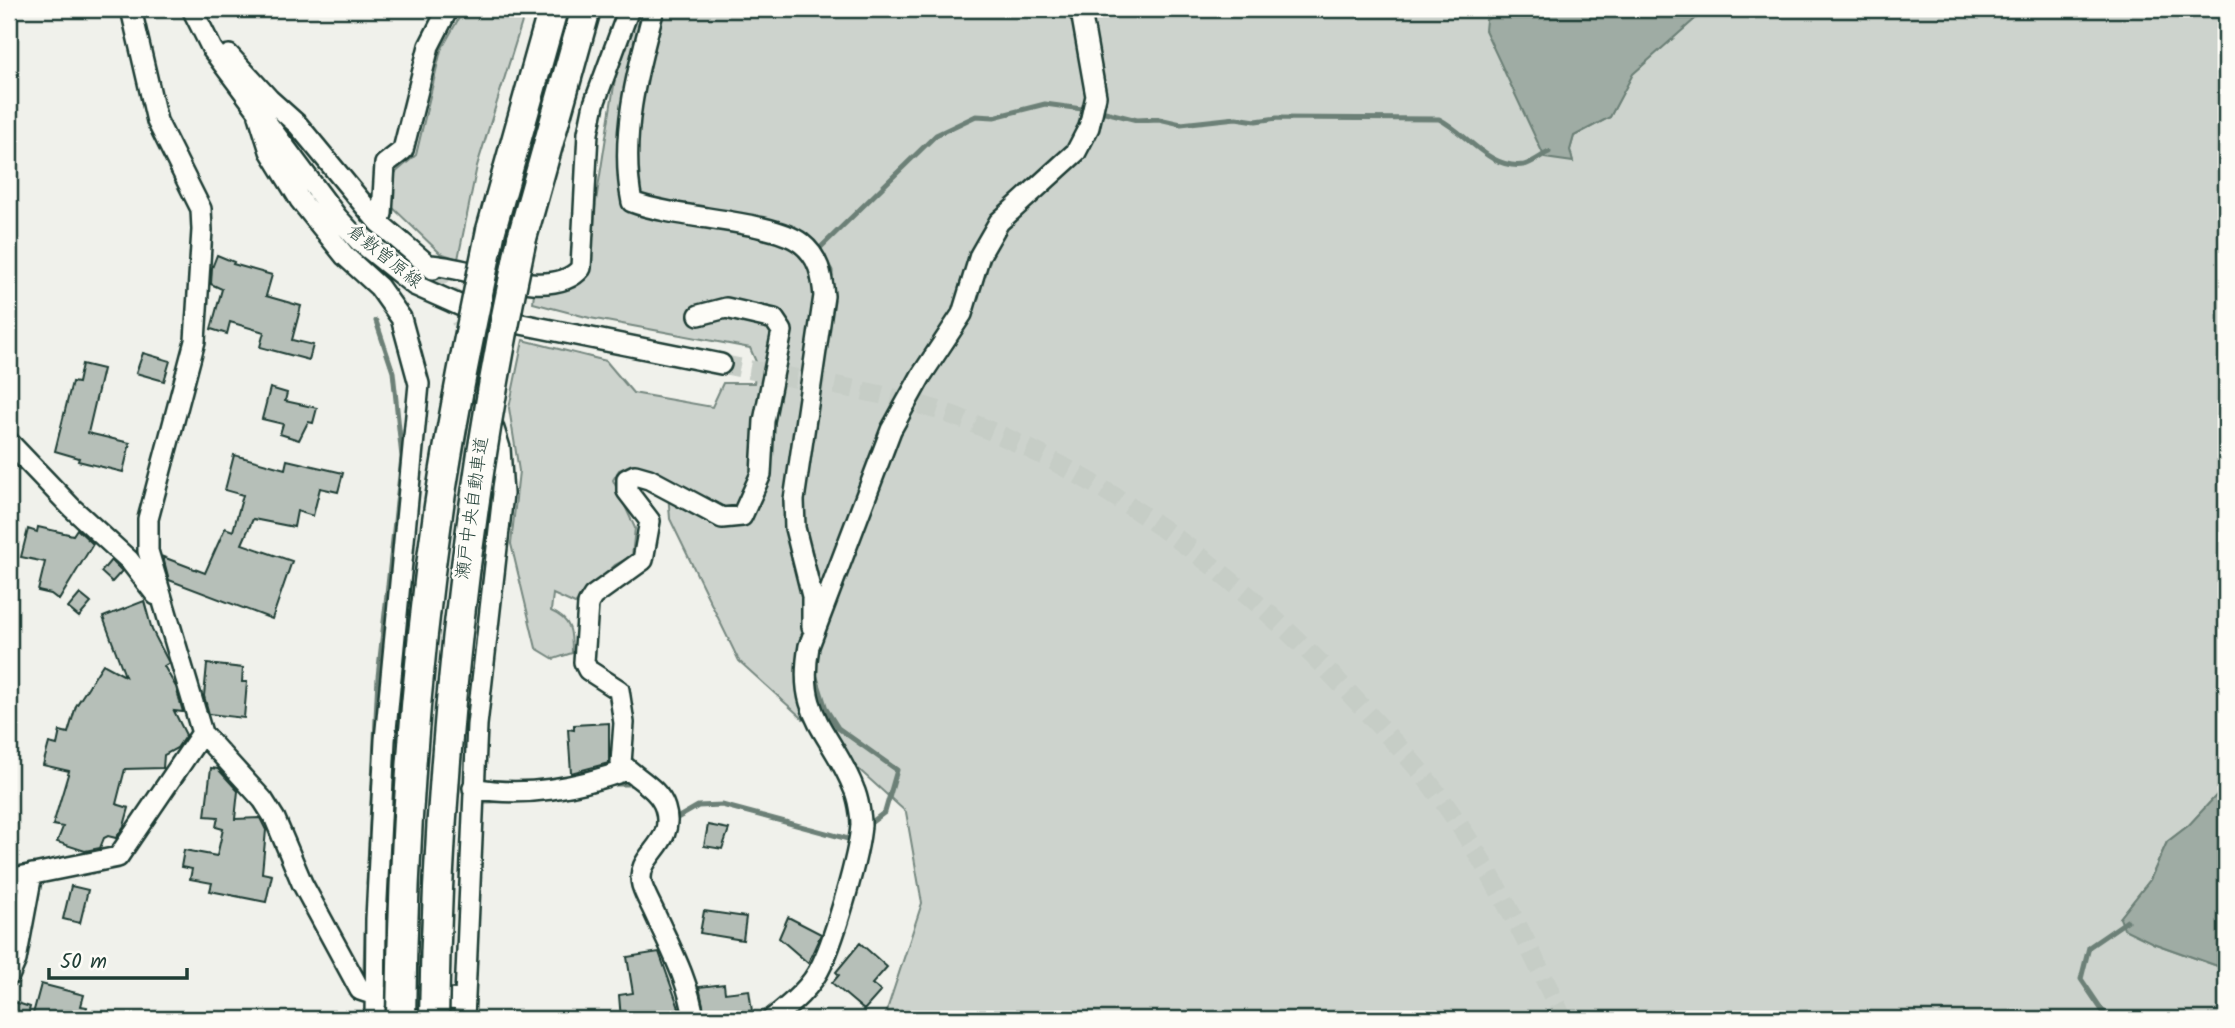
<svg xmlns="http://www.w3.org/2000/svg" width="2235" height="1028" font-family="Kalam,'Klee One',sans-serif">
<rect width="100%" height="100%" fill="#f0f1eb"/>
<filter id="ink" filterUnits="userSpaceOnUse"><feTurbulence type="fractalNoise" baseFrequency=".0143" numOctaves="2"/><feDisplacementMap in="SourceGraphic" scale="14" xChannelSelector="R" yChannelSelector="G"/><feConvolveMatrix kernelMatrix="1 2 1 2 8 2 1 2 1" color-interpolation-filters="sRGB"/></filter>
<g filter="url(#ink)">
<path fill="#cdd3cd" stroke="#768880" stroke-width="2" d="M464 9H526L477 166 458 259 440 253 390 205 395 173 416 155 441 50Z
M640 9H1505L1486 20 1573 161 1570 150 1574 136 1610 117 1632 74 1696 18 1712 9H2226V785L2189 825 2167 842 2150 880 2120 918 2153 943 2226 969V1019H884L922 903 906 812 739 661 670 519 667 478 632 464 619 470 613 480 635 528 632 556 615 565 575 604 553 594 551 611C572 620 572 632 572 653L554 659 536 648 511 544 519 471 509 408 523 340 606 361 633 393 712 407 723 383H754L757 364 750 348 590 318 533 303 534 291 543 292 590 274 596 201 617 66Z"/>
<path fill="#9faca4" stroke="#6c8077" stroke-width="2" d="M1505 9H1712L1696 18 1633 74 1610 117 1574 136 1570 150 1573 162 1545 158 1485 30 1486 20Z
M2226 785V969L2153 943 2124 929 2120 918 2150 880 2167 842 2189 825Z"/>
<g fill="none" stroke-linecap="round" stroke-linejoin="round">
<path stroke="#6c8077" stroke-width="5" d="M1101 111 1137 120 1159 119 1181 124 1236 118 1256 121 1277 118 1439 119C1467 133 1489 170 1524 165 1532 163 1542 155 1549 152
M819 249 936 135 976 116 994 117 1045 104 1082 109
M825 260 831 271V284
M810 549 817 577
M814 671 826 709 838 728 897 770 885 812 868 825
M613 784H634
M486 801 517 800
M672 821 698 806 722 805 852 840
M368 884 378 677 402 457 393 372 376 321
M365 971 366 932
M2108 1019 2081 979 2089 947 2127 921"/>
</g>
<path fill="#b6bfb8" stroke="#1f3d34" stroke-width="2" d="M217 255 234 262 233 264 272 275 266 296 301 306 292 340 313 345 309 360 260 347 264 332 230 322 227 334 211 329 222 289 211 284 212 268Z
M143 353 170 361 164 381 136 373Z
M82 364 103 369 88 433 130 443 123 472 78 461 79 458 55 451 72 382 78 383Z
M270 388 287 393 285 401 317 408 313 423 308 422 299 440 280 434 283 424 262 419Z
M234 455 285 469 287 460 343 473 338 492 320 488 313 516 297 511 294 527 253 519 242 544 292 561 272 619 169 580 163 557 205 573 225 528 233 531 243 495 225 490Z
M38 527 73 535 77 529 93 544 59 600 51 594 38 591 45 562 21 557 28 529 37 532Z
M111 560 122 571 112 582 101 572Z
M80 594 91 603 79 617 68 608Z
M144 601 152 630 167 659 169 663 164 666 176 687 183 712 174 711 186 735 177 748 164 755 163 768 125 769 116 804 129 808 124 826 116 838 108 836 104 838 100 848 85 851 57 842 63 827 53 825 69 771 43 765 49 743 57 745 60 731 68 733 76 706 103 664 125 676 103 617Z
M207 664 243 668 242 682H247L244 718 209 714 204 696Z
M609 723V763L571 773 568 729 574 730V725Z
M211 768 218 769 238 791 235 819 260 818 266 830 262 873 272 875 266 902 210 891 212 883 190 879 192 869 181 867 184 850 217 856 223 829 216 827 218 817 205 816Z
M708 825 729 829 722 849 704 846Z
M71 886 88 890 80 923 63 919Z
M704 911 746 917 743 940 700 933Z
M788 917 821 934 808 963 779 938Z
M860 943 887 967 872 984 881 991 864 1010 832 983 839 975 836 972Z
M659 952 680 1011 621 1019 619 995 633 993 627 957Z
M41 984 84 995 81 1006 87 1007 84 1019H55L33 1014Z
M724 984 725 993 749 990 752 1011 741 1013 742 1019H706L699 987Z
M11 1001 30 1007 27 1019H9Z"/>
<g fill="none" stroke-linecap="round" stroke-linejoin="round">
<path stroke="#c6cdc6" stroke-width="19" stroke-dasharray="19 10" stroke-linecap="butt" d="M433 269 450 294 461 322
M721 364C796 380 886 390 957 417 1119 480 1256 588 1371 717 1390 738 1410 758 1427 780 1481 849 1527 940 1563 1019"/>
<defs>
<path id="minor" d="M131 9 157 121 201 209 202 230 195 341 148 519V551L202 733 263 800 275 819 302 883 360 990 375 995 464 1000
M192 9 212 49 337 217 359 241 414 285 486 317 721 364
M654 9C637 71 619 138 632 202 676 219 771 220 801 243 819 257 822 275 824 296L794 500 795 528 812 596V627
M229 55 269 99 298 125 378 222 433 269
M259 116 270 151 300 200 345 256 379 287 401 318 419 384 385 740 376 919 375 1019
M376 219 382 214 385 164 403 150 429 46 448 9
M430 265C470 267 553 303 581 268L588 133 594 104 629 9
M9 442 72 508 129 560 156 595
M473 788C526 798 578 787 627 770
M9 879 118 857 202 733
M9 976 16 960 32 874
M464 1019 477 725 503 494 500 448 469 350
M694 1019C689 982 671 949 655 914 651 905 645 895 642 885 634 854 677 846 665 808 659 788 635 778 621 763L624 723 619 690 588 670 584 662 588 604 593 596 643 560 650 521 627 491V479L635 475 649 479 722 518 742 516 761 474 764 421 782 331 774 319 726 308 699 315
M772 1019C791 1004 812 987 822 964 835 937 859 855 861 825 861 815 858 798 854 789 831 730 796 718 809 646L891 430 921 376 962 314 980 255 999 222 1076 152 1089 127 1096 96 1082 17 1077 9"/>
<path id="highway" d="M491 230 553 9
M522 238 586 9"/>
</defs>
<use href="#minor" stroke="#1f3d34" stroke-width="24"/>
<use href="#highway" stroke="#1f3d34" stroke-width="33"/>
<use href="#minor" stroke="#fdfcf7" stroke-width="19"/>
<use href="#highway" stroke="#fdfcf7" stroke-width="28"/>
<defs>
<path id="highway-bridge" d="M401 1019C403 852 415 672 439 506 453 413 472 322 491 230
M434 1019C438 753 466 498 522 238"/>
</defs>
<use href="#highway-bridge" stroke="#1f3d34" stroke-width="33" stroke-linecap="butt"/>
<use href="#highway-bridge" stroke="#fdfcf7" stroke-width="28"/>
</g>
</g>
<g text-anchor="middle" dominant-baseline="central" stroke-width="6" stroke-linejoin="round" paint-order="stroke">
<g font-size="18" fill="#1f3d34" stroke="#fdfcf7">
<text transform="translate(384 257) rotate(39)">倉敷曽原線</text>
<text transform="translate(473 508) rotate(-82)">瀬戸中央自動車道</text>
</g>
</g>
<rect width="2235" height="1028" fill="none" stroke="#fdfcf7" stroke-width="35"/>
<rect x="18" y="18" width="2200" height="993" fill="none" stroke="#1f3d34" stroke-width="2.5" filter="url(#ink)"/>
<path d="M49 968v10h138v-10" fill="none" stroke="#1f3d34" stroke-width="3.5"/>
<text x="60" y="968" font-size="21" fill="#1f3d34" stroke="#fdfcf7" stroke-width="5" paint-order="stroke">50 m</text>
</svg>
